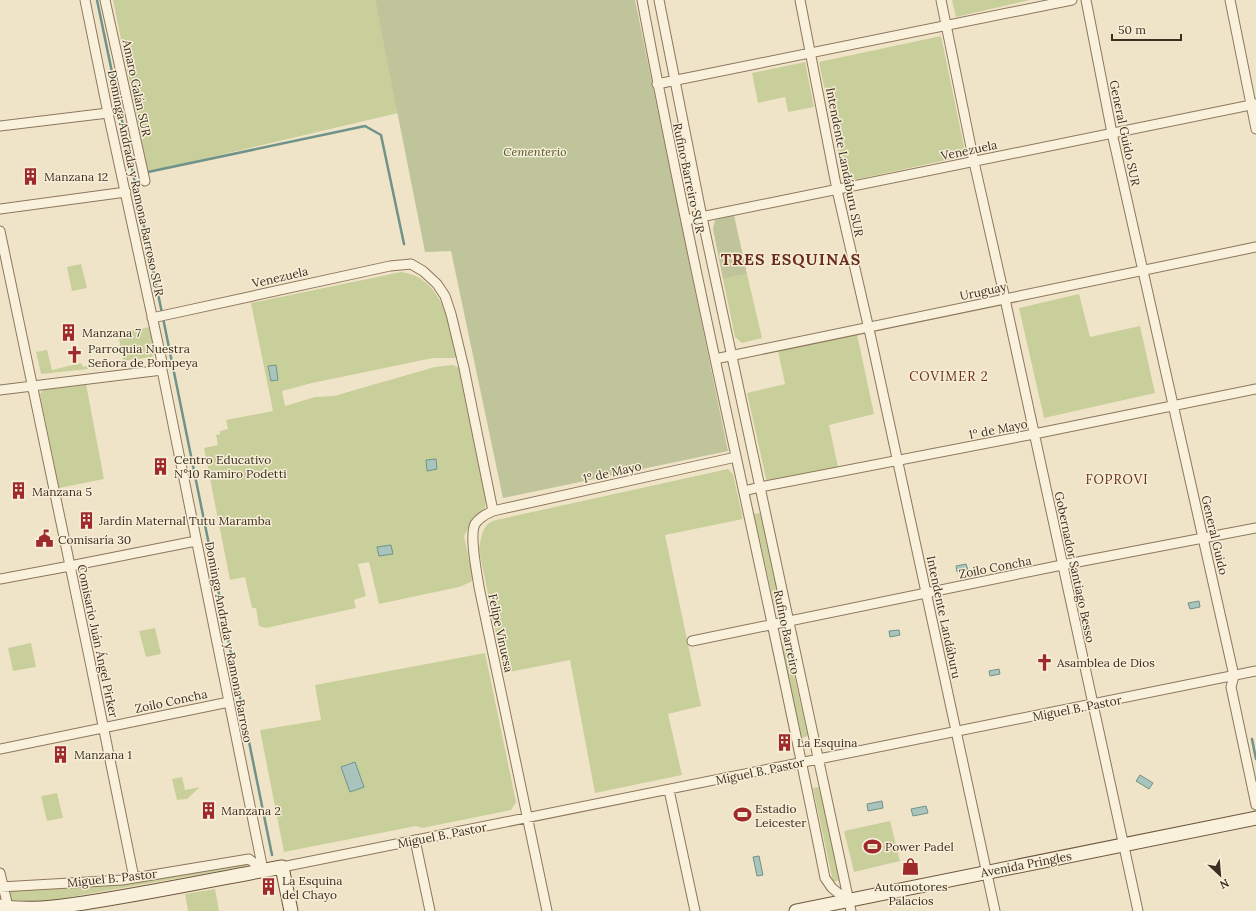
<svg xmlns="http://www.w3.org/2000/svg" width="1256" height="911" font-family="Lora,serif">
<rect width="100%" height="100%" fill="#f0e4c8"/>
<path fill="#c9cf9b" d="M113 0H375L398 113 148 172Z
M952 0H1030L956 17Z
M941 36 966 156 844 182 819 62Z
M805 62 814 107 788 112 785 97 758 103 752 73Z
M81 264 87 288 72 291 67 267Z
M401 272C406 273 412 274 416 276 446 292 450 329 458 358H433L312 383 282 391 285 406 315 397 334 396 435 367 453 365 459 368 487 492 485 508 475 516 464 536 473 579 471 582 459 587 379 604 369 562 358 564 366 596 354 600 356 608 266 628 259 626 256 608H252L245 577 230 580 204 448 218 445 216 435 220 434V431L228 429 226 420 273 411 251 303Z
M747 274 762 338 742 343 735 337 723 279Z
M1079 294 1090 337 1140 326 1155 393 1044 418 1019 308Z
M150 327 155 353 152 357 123 361 118 333Z
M857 334 874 414 829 425 838 467 767 483 747 393 785 384 778 351Z
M47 350 52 370 81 363 83 367 87 366 88 369 41 374 36 352Z
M86 384 104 479 59 488 40 394 43 390Z
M728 469 733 474 743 519 665 535 701 706 668 714 682 775 595 793 570 660 504 673 479 550C481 538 482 523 496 520Z
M760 513 781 607 775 608 754 514Z
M155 628 161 654 146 657 139 631Z
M31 643 36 667 13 671 8 648Z
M787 643 808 736 802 738 781 645Z
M485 653 516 802 511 810 422 828 416 826 284 852 260 730 321 720 315 685Z
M182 777 185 790 200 787 187 799 177 800 172 779Z
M819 787 840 880 833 882 813 788Z
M57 793 63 818 47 821 41 796Z
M890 821 900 861 854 872 844 831Z
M242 863 248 866 25 905 12 902 9 894 10 891 107 886Z
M215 889 219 911H188L185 894Z"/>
<path fill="#bfc49a" d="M375 0H635L728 451 503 498 451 251 425 252Z
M734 215 747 274 723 279 713 229 715 220Z"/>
<path fill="#a9c4bc" stroke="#6f938a" d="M276 365 278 380 271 381 268 366Z
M436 459 437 469 427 471 426 460Z
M391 545 393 554 379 556 377 547Z
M966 564 968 570 957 572 956 566Z
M1199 601 1200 607 1190 609 1188 603Z
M899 630 900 635 890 637 889 631Z
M999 669 1000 674 990 676 989 671Z
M355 762 364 787 350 792 341 767Z
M1140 775 1153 783 1149 789 1136 781Z
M882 801 883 808 868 811 867 804Z
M926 806 928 813 913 816 911 809Z
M759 856 763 875 757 876 753 857Z"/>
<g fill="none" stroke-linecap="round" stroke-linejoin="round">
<path stroke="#6f938a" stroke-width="2.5" d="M97 0 162 313
M148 172 365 126 381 135 404 244
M163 318 272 855
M1252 739 1256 759"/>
<defs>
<path id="street" d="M85 0 108 113 162 362V370L263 870
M105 0 145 181
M642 0C697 294 767 585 825 878L832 888 848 901
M659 0 702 217 851 911
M800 0 837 190 871 338 995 911
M941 0 974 162 1005 299 1138 911
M1086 0 1112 133 1234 676 1231 687 1256 805
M1230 0 1256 129
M657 84 1072 0
M0 126 108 113
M0 209 126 192
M686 220 1256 104
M0 231C45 446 91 662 134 878
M152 318 390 266 411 264 423 271 437 284 445 296 451 314 464 368 493 511
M715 359 1256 247
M0 390 162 370
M744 491 760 487 1034 434 1256 389
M0 579 70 566 196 541
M692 641 1062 565 1256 528
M0 749 229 702
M669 790 695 911
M415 840 430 911
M282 867 1256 671
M0 873 9 911
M0 887 122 880 249 859 263 870
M547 911 479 587C477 573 469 536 475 524 479 518 486 514 493 511L736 457"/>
<path id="secondary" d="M0 906C27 911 57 907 84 903 150 893 216 879 282 867L291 911
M796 911 1256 818"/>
</defs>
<use href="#street" stroke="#8d765c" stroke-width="11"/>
<use href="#secondary" stroke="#6f573f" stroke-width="15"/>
<use href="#street" stroke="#faf1dc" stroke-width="9"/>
<use href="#secondary" stroke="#faf1dc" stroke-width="13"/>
</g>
<defs>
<symbol id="building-bare" viewBox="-9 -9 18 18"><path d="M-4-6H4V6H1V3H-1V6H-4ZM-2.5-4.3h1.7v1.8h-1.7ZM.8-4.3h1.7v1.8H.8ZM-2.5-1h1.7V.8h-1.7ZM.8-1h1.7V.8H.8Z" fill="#9e2a2b" stroke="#f7eed8" stroke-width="2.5" paint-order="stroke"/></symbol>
<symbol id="church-bare" viewBox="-9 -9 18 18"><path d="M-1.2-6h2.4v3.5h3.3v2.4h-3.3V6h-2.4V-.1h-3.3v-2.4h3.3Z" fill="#9e2a2b" stroke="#f7eed8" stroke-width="2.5" paint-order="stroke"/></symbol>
<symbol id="civic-bare" viewBox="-9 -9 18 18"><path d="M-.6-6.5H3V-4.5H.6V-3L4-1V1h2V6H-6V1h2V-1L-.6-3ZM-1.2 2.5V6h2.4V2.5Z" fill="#9e2a2b" stroke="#f7eed8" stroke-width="2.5" paint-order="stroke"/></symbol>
<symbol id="stadium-bare" viewBox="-9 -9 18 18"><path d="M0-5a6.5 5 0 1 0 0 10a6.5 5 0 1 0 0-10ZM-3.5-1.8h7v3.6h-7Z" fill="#9e2a2b" stroke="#f7eed8" stroke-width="2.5" paint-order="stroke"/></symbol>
<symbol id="shop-bare" viewBox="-9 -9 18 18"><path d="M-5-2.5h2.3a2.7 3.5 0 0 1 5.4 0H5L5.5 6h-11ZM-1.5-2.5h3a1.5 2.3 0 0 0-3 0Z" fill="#9e2a2b" stroke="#f7eed8" stroke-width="2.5" paint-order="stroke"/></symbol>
</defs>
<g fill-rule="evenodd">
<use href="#building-bare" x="18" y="164" width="25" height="25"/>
<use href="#building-bare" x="56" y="320" width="25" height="25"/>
<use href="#church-bare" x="62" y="342" width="25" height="25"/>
<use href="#building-bare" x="148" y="454" width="25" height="25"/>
<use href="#building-bare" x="6" y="478" width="25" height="25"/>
<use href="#building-bare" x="74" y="508" width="25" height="25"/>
<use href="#civic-bare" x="32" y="526" width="25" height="25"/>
<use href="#church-bare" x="1032" y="650" width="25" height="25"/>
<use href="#building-bare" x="772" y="730" width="25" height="25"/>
<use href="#building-bare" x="48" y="742" width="25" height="25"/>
<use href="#building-bare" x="196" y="798" width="25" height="25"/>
<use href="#stadium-bare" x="730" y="802" width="25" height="25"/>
<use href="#stadium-bare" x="860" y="834" width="25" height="25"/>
<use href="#shop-bare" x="898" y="854" width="25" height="25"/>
<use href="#building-bare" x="256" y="874" width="25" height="25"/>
</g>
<g text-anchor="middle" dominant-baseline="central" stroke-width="3" stroke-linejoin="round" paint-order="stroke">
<g font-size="12" fill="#3d2e20" stroke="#f7eed8">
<text transform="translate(137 88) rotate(78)">Amaro Galán SUR</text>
<text transform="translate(1125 133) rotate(78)">General Guido SUR</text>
<text transform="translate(969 150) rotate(-12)">Venezuela</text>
<text transform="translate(845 162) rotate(79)">Intendente Landáburu SUR</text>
<text transform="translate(689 178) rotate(78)">Rufino Barreiro SUR</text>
<text transform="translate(136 183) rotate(78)">Dominga Andrada y Ramona Barroso SUR</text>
<text transform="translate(280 277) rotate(-13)">Venezuela</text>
<text transform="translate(983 291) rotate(-12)">Uruguay</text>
<text transform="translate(998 429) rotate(-11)">1º de Mayo</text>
<text transform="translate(612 472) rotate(-13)">1º de Mayo</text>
<text transform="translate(1215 535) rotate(77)">General Guido</text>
<text transform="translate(995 567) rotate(-11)">Zoilo Concha</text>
<text transform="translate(1075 567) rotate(78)">Gobernador Santiago Besso</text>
<text transform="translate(944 617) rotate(78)">Intendente Landáburu</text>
<text transform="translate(787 632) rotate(78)">Rufino Barreiro</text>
<text transform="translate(501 633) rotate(78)">Felipe Vinuesa</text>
<text transform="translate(98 641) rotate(78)">Comisario Juán Ángel Pirker</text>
<text transform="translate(229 642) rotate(79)">Dominga Andrada y Ramona Barroso</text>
<text transform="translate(171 701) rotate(-12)">Zoilo Concha</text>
<text transform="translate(1077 708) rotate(-11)">Miguel B. Pastor</text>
<text transform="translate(760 771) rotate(-12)">Miguel B. Pastor</text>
<text transform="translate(442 835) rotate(-11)">Miguel B. Pastor</text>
<text transform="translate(1026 864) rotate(-11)">Avenida Pringles</text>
<text transform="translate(112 878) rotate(-6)">Miguel B. Pastor</text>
</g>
<g font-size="12" font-style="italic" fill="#4d5a26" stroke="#f7eed8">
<text x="535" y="151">Cementerio</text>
</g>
<g font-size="12" fill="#3d2e20" stroke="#f7eed8" text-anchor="start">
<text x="44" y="176">Manzana 12</text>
<text x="82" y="332">Manzana 7</text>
<text x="88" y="348">Parroquia Nuestra<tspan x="88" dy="14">Señora de Pompeya</tspan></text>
<text x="174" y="459">Centro Educativo<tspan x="174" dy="14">N°10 Ramiro Podetti</tspan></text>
<text x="32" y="491">Manzana 5</text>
<text x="99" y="520">Jardín Maternal Tutu Maramba</text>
<text x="58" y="539">Comisaría 30</text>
<text x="1057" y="662">Asamblea de Dios</text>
<text x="797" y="742">La Esquina</text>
<text x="74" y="754">Manzana 1</text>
<text x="755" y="808">Estadio<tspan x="755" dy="14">Leicester</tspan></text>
<text x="221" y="810">Manzana 2</text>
<text x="885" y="846">Power Padel</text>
<text x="282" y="880">La Esquina<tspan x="282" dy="14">del Chayo</tspan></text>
<text x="911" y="886" text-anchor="middle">Automotores<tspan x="911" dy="14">Palacios</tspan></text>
</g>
<g font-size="13" letter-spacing="1" fill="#6b2e1e" stroke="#f7eed8">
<text x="949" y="376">COVIMER 2</text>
<text x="1117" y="479">FOPROVI</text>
</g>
<g font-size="16" font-weight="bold" letter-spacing="1" fill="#6b2e1e" stroke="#f7eed8">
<text x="791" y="259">TRES ESQUINAS</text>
</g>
</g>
<g transform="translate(1220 875) rotate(154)" stroke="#f7eed8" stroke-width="3" paint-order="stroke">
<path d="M0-3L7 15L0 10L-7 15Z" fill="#3d2e20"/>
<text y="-6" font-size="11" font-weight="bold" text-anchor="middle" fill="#3d2e20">N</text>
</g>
<path d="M1112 34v6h69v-6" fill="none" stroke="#3d2e20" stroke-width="2"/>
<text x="1118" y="34" font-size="12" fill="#3d2e20" stroke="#f7eed8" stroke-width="3" paint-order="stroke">50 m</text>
</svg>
